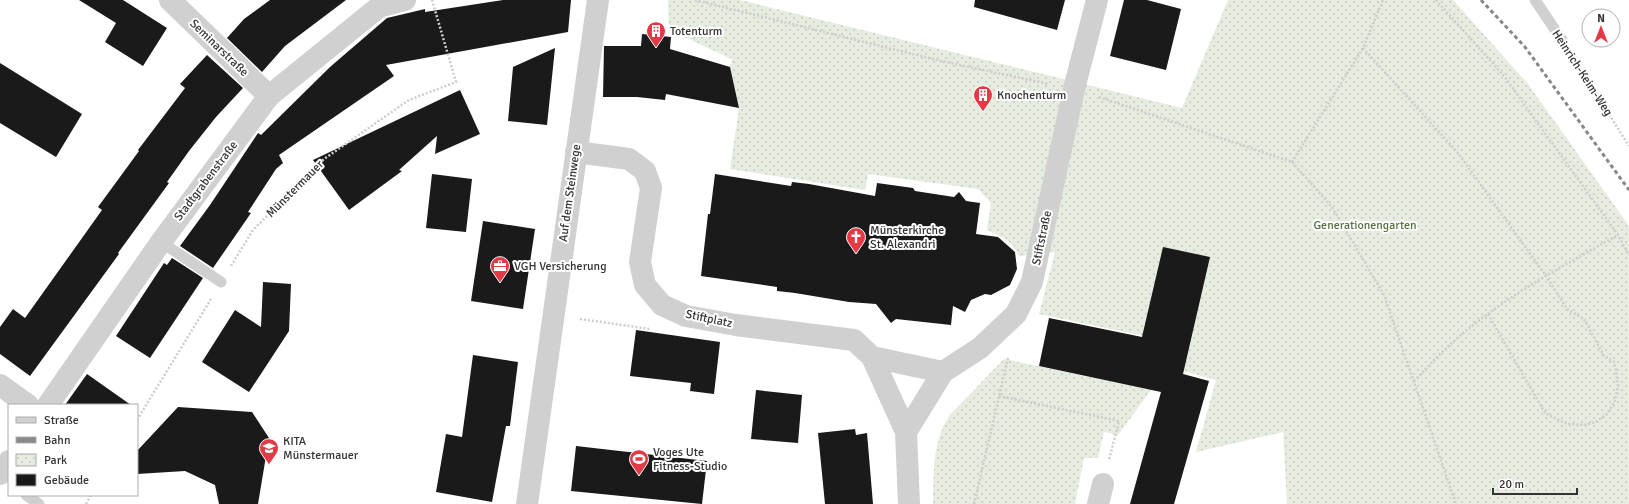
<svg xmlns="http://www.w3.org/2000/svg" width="1629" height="504" font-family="Signika,sans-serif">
<defs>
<pattern id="park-dots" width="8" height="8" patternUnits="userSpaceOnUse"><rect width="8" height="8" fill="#e6ecdf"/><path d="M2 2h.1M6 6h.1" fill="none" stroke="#c6cbc0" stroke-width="1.8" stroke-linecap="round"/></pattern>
</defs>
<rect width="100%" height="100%" fill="#fff"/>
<path fill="url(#park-dots)" d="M668 0H740L1182 108 1228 0H1453L1528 84 1629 226V504H1287L1283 432 1196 452 1216 380 1158 364 1164 340 1039 314 1055 252 1019 256C1012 240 1002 237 987 230L991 203 978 189 868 174 865 190 730 169 739 108 730 67 732 59 669 30Z
M1004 359 1151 390 1118 435 1104 432 1098 458H1084L1075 504H933C934 473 932 443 949 416Z"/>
<path fill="#1a1a1a" d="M79 0H123L167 28 143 66 105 42 116 23Z
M270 0H346L285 46 262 72 227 38 244 19Z
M503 0H571L568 32 386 65 394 76 279 155 283 163 276 169 248 212 251 213 213 268 180 246 210 205 258 133 261 135 330 67 387 18 425 9V12Z
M975 0H1065L1057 30 974 7Z
M1124 0H1147L1181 9 1166 70 1110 56Z
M642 34 671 37 670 49 730 67 739 108 666 94 665 100 637 97H603L604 46H641Z
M555 48 547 125 508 121 513 67Z
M207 55 243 88 216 117 189 151 167 182 169 183 118 253 119 254 30 376 0 354V327L13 309 25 318 102 210 98 207 139 151 138 150 185 88 180 84Z
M0 63 82 114 56 157 0 123Z
M460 90 480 134 435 154 437 136 399 170 402 171 349 210 313 160Z
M432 174 472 179 466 232 426 228Z
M715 174 791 186 792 182 809 184 875 196 877 183 913 188 915 191 954 197 959 192 966 201 980 203 976 234 998 237 1015 252 1017 269 1010 285 991 295 985 294 971 300 965 312 953 306 951 325 896 319 891 323 876 304 849 302 795 293 777 291V287L701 276 708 214H710Z
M483 221 535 229 523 309 471 301Z
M1163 247 1210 257 1183 374 1209 381 1174 504H1130L1161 392 1039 366 1049 318 1142 337Z
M172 258 203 278 150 358 116 336 164 263 167 265Z
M263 282 291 284 289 331 249 392 202 362 235 310 261 327Z
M636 330 720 342 714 394 690 391 691 383 630 376Z
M473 355 518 362 510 426H506L492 502 436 492 446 434 462 437Z
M87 374 131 405H65Z
M756 390 802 395 798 443 751 439Z
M178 407 252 412 269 438 258 504H219L215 485 185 471 137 474V451Z
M855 429 856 435 867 433 873 504H825L818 433Z
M576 446 707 461 702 504 571 491Z"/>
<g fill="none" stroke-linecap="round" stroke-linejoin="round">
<path stroke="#cdcdcd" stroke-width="2.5" stroke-dasharray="2 2" stroke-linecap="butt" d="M695 0 941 61 1049 84
M1436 0 1504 76 1618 235 1629 255
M1363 48 1458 153 1546 276 1567 309 1584 319 1604 356 1614 362 1616 370 1618 386 1615 401 1607 414 1597 421 1587 425 1567 424 1545 413 1488 314
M1573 57 1629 146
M1099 97 1292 162 1332 207 1384 295 1456 504
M1292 162 1363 48 1383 0
M231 266 253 230 324 159 409 100 456 82 432 0
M580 319 650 329
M1414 381C1427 368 1439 354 1453 342 1502 298 1561 267 1618 235
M999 396 1119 421 1109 460
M137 420 211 299
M86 504 91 495
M974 504 1008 358"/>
<path stroke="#d0d0d0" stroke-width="11" d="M1535 0 1562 40
M161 242 221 282
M26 495 39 504"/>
<path stroke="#d0d0d0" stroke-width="22" d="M170 0 269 96
M576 152 629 159 645 171 651 188 640 262 645 285 662 305 686 316 736 325 854 340 872 357 943 372
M872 357 906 432 909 504
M0 385 28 405
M48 405 161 242 269 96 379 7 405 0
M906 432 943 372 980 348 1016 314 1032 282 1074 89 1097 0
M0 474 9 461
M527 504 598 0
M1098 504 1103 484"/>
<path stroke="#888" stroke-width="3" stroke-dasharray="4 3" stroke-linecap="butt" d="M1481 0 1525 47 1629 190"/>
</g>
<defs>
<symbol id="building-pin" viewBox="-11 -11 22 30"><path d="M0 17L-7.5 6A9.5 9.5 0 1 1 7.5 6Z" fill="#e63946" stroke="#fff"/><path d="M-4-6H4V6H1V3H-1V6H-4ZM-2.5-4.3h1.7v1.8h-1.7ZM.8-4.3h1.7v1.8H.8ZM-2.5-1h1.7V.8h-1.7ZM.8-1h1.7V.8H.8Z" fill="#fff"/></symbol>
<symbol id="church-pin" viewBox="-11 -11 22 30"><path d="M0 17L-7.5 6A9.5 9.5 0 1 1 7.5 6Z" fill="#e63946" stroke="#fff"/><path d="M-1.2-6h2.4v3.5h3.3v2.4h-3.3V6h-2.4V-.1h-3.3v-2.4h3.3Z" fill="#fff"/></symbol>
<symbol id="office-pin" viewBox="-11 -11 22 30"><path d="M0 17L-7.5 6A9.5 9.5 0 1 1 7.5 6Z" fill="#e63946" stroke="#fff"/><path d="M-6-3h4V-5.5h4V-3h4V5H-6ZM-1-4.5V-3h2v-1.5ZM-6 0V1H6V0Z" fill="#fff"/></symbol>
<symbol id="school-pin" viewBox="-11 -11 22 30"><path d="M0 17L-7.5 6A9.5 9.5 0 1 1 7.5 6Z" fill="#e63946" stroke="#fff"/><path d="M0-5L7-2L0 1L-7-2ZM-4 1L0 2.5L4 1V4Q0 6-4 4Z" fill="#fff"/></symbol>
<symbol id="stadium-pin" viewBox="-11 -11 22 30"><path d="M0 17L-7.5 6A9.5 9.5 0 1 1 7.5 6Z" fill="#e63946" stroke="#fff"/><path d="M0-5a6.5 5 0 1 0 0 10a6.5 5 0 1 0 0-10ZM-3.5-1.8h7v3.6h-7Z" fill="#fff"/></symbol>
</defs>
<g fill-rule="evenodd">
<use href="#building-pin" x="645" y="20" width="22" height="30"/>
<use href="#building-pin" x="972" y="84" width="22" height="30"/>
<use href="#church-pin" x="845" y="226" width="22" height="30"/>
<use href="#office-pin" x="489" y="255" width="22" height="30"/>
<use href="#school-pin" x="258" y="437" width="22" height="30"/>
<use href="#stadium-pin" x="628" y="448" width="22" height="30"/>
</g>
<g text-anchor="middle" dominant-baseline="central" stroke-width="4" stroke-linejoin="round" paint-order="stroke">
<g font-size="12" fill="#333" stroke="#fff" text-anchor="start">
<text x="670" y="31">Totenturm</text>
<text x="997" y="95">Knochenturm</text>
<text x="870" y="230">Münsterkirche<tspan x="870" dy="14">St. Alexandri</tspan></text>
<text x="514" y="266">VGH Versicherung</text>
<text x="283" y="441">KITA<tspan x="283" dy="14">Münstermauer</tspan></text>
<text x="653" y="452">Voges Ute<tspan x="653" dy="14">Fitness-Studio</tspan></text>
</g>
<g font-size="12" fill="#333" stroke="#fff">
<text transform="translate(219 48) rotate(44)">Seminarstraße</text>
<text transform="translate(1582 73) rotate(57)">Heinrich-Keim-Weg</text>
<text transform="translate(206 181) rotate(-53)">Stadtgrabenstraße</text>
<text transform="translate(295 189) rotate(-45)">Münstermauer</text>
<text transform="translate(570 193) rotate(-82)">Auf dem Steinwege</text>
<text transform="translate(1042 238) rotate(-78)">Stiftstraße</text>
<text transform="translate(709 319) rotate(12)">Stiftplatz</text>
</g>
<g font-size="12" fill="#56703f" stroke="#fff">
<text x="1365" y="225">Generationengarten</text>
</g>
</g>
<rect x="8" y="404" width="130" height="92" fill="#ffffff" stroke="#adadad"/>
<rect x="16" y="417" width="20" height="6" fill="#d0d0d0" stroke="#adadad"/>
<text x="44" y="424" font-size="12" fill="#333333">Straße</text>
<rect x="16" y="437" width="20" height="6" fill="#888888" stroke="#adadad"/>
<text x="44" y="444" font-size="12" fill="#333333">Bahn</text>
<rect x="16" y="454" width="20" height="12" fill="url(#park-dots)" stroke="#adadad"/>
<text x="44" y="464" font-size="12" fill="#333333">Park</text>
<rect x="16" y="474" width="20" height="12" fill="#1a1a1a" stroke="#adadad"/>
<text x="44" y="484" font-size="12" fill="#333333">Gebäude</text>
<g transform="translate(1601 28)"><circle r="19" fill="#ffffff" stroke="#adadad"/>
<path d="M0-3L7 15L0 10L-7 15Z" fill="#e63946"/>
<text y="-6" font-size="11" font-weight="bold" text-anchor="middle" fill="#333333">N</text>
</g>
<path d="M1493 488v6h84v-6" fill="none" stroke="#333333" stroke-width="2"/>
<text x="1499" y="488" font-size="12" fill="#333333" stroke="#ffffff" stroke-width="3" paint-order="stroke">20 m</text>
</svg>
